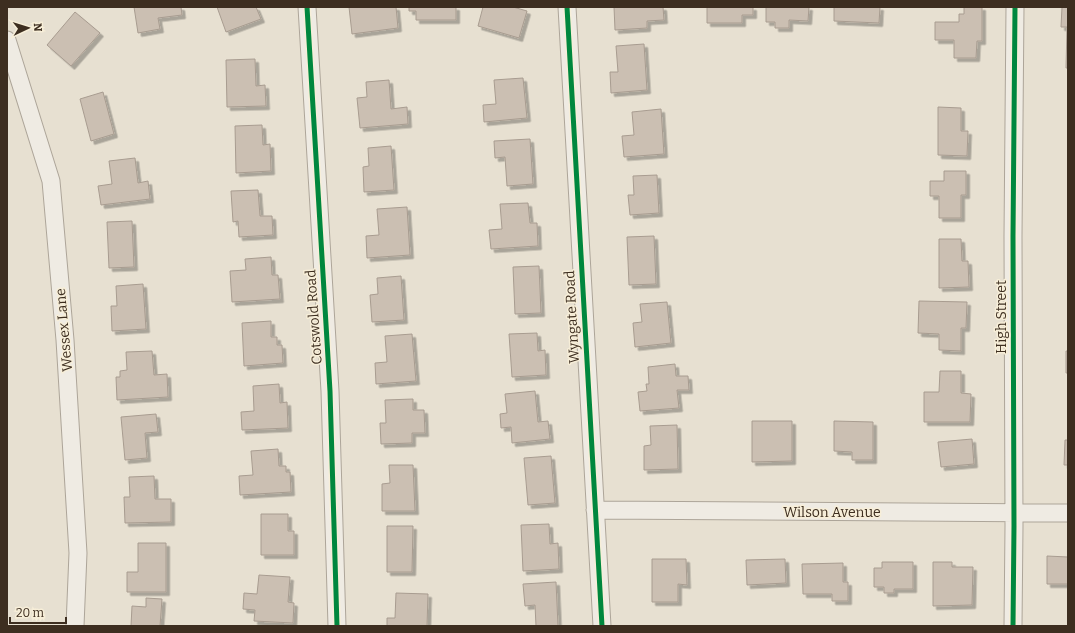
<svg xmlns="http://www.w3.org/2000/svg" width="1075" height="633" font-family="Bitter,serif">
<defs>
<filter id="shadow"><feDropShadow dx="3.5" dy="3.5" stdDeviation="0" flood-color="#0004"/></filter>
</defs>
<rect width="100%" height="100%" fill="#e7e0d1"/>
<path fill="#cbbfb2" stroke="#a89c90" filter="url(#shadow)" d="M134 7H181L182 15 158 18 160 29 138 33Z
M217 7H256L261 19 226 32Z
M349 7H396L398 28 352 34Z
M409 7H456V20H416V11H409Z
M483 7H513L527 11 519 38 478 26Z
M614 7H663L664 20 647 21V28L615 30Z
M707 7H753V15H742V23H707Z
M766 7H809L808 21 789 20V28H775V22H766Z
M834 7H880L879 23 834 21Z
M964 7H982V41H977L976 58H954V40H935V22H959V14H964Z
M1062 7H1068V68H1066L1067 27H1061Z
M75 12 100 33 71 66 47 45Z
M644 44 647 90 611 93 610 72H618L616 46Z
M255 59 256 86 265 85 266 106 227 107 226 60Z
M523 78 527 118 484 122 483 105 496 104 494 80Z
M389 80 391 109 407 107 408 124 360 128 357 98 367 97 366 82Z
M103 92 114 134 91 141 80 99Z
M938 107 961 108V131H968L967 156 938 155Z
M661 109 664 154 624 157 622 136 634 135 632 112Z
M262 125 263 145 270 144 271 171 236 173 235 126Z
M530 139 533 184 507 186 505 157 495 158 494 141Z
M391 146 394 190 364 192 363 167 369 166 368 148Z
M135 158 138 183 148 181 150 199 101 205 98 186 112 184 109 161Z
M944 171H966V195H961V218H939V196H930V181H944Z
M657 175 659 213 630 215 628 195H634L633 176Z
M258 190 260 216H272L273 235 239 237 238 221 233 222 231 191Z
M528 203 530 223H537L538 246 491 249 489 230 502 229 500 204Z
M407 207 410 255 367 258 366 236 379 235 377 209Z
M132 221 134 267 109 268 107 222Z
M654 236 656 284 629 285 627 237Z
M939 239H961L962 261H968L969 287 939 288Z
M271 257 272 275H278L280 299 232 302 230 271 246 270 245 259Z
M539 266 541 313 515 314 513 267Z
M401 276 404 320 372 322 370 295 378 294 377 278Z
M143 284 146 329 112 331 111 306H117L116 286Z
M919 301 967 302 966 328H961V351L939 350V334L918 333Z
M667 302 671 343 635 347 633 323 642 322 640 304Z
M271 321V337H277V345H282L283 363 244 366 242 323Z
M537 333 538 351 545 350 546 375 512 377 509 334Z
M412 334 416 381 376 384 375 363 387 362 385 336Z
M152 351 154 375 167 374 168 397 117 400 116 377H120V371L127 370 126 352Z
M1066 351H1068V373H1066Z
M675 364 676 376H688L689 390H677L679 408 640 411 638 392 647 391 646 384H649L648 367Z
M940 371H961V393L971 394 970 422H924V392H939Z
M279 384 280 403 287 402 288 428 242 430 241 412 254 411 253 386Z
M535 391 538 422 548 421 550 439 512 443 511 427 501 428 500 414 507 413 505 394Z
M413 399V410H424L425 433H412V443L381 444 380 423H386L385 400Z
M156 414 158 432 145 433 147 458 125 460 121 417Z
M752 421H792V461L752 462Z
M834 421 873 422V460H852V452L834 451Z
M677 425 678 469 644 470V446L651 445 650 426Z
M972 439 974 464 941 467 938 442Z
M1065 440H1068V465H1064Z
M278 449 279 466H286V472H290L291 492 240 495 239 476 253 475 251 451Z
M551 456 555 503 528 505 524 458Z
M389 465H413L415 511H382V484L390 483Z
M154 476 155 499H171V522L125 523 124 497H130L129 477Z
M261 514H288V531H294V555H261Z
M549 524 550 544 558 543 559 569 523 571 521 525Z
M387 526H413L412 572H387Z
M138 543H166V592H127V572H138Z
M1047 556 1068 557V584H1047Z
M652 559H686L687 585 678 584V602H652Z
M785 559 786 583 747 585 746 560Z
M882 562H913V589H894V593H884V587H874V568H882Z
M933 562H952V567H973L972 605 933 606Z
M843 563V582H848V601H832V594H803L802 564Z
M259 575 290 577 288 602 294 603 293 623 254 621 255 610 243 609 244 593 257 594Z
M556 582 558 626H536L535 605 525 606 523 584Z
M396 593 428 594 427 626H387V618H395Z
M146 598 162 599 160 626H131L132 606 146 607Z"/>
<g fill="none" stroke-linecap="round" stroke-linejoin="round">
<defs>
<path id="street" d="M307 7 330 391 337 626
M567 7 602 626
M7 40 51 181 65 340 78 553 75 626
M595 510 1068 513
M1013 626 1014 526 1013 236 1015 7"/>
</defs>
<use href="#street" stroke="#ada599" stroke-width="19"/>
<use href="#street" stroke="#efebe3" stroke-width="17"/>
<defs>
<path id="cycleway" d="M307 7 330 391 337 626
M567 7 602 626
M1013 626 1014 526 1013 236 1015 7"/>
</defs>
<use href="#cycleway" stroke="#f7eed8" stroke-width="8"/>
<use href="#cycleway" stroke="#00873e" stroke-width="5"/>
</g>
<g text-anchor="middle" dominant-baseline="central" stroke-width="3" stroke-linejoin="round" paint-order="stroke">
<g font-size="14" fill="#3d2e20" stroke="#f7eed8">
<text transform="translate(314 317) rotate(-94)">Cotswold Road</text>
<text transform="translate(572 317) rotate(-93)">Wyngate Road</text>
<text transform="translate(1001 317) rotate(-90)">High Street</text>
<text transform="translate(64 330) rotate(-95)">Wessex Lane</text>
<text x="832" y="512">Wilson Avenue</text>
</g>
</g>
<rect width="1075" height="633" fill="none" stroke="#3d2e20" stroke-width="16"/>
<g transform="translate(28 28) rotate(86)" stroke="#f7eed8" stroke-width="3" paint-order="stroke">
<path d="M0-3L7 15L0 10L-7 15Z" fill="#3d2e20"/>
<text y="-6" font-size="11" font-weight="bold" text-anchor="middle" fill="#3d2e20">N</text>
</g>
<path d="M10 617v6h56v-6" fill="none" stroke="#3d2e20" stroke-width="2"/>
<text x="16" y="617" font-size="12" fill="#3d2e20" stroke="#f7eed8" stroke-width="3" paint-order="stroke">20 m</text>
</svg>
